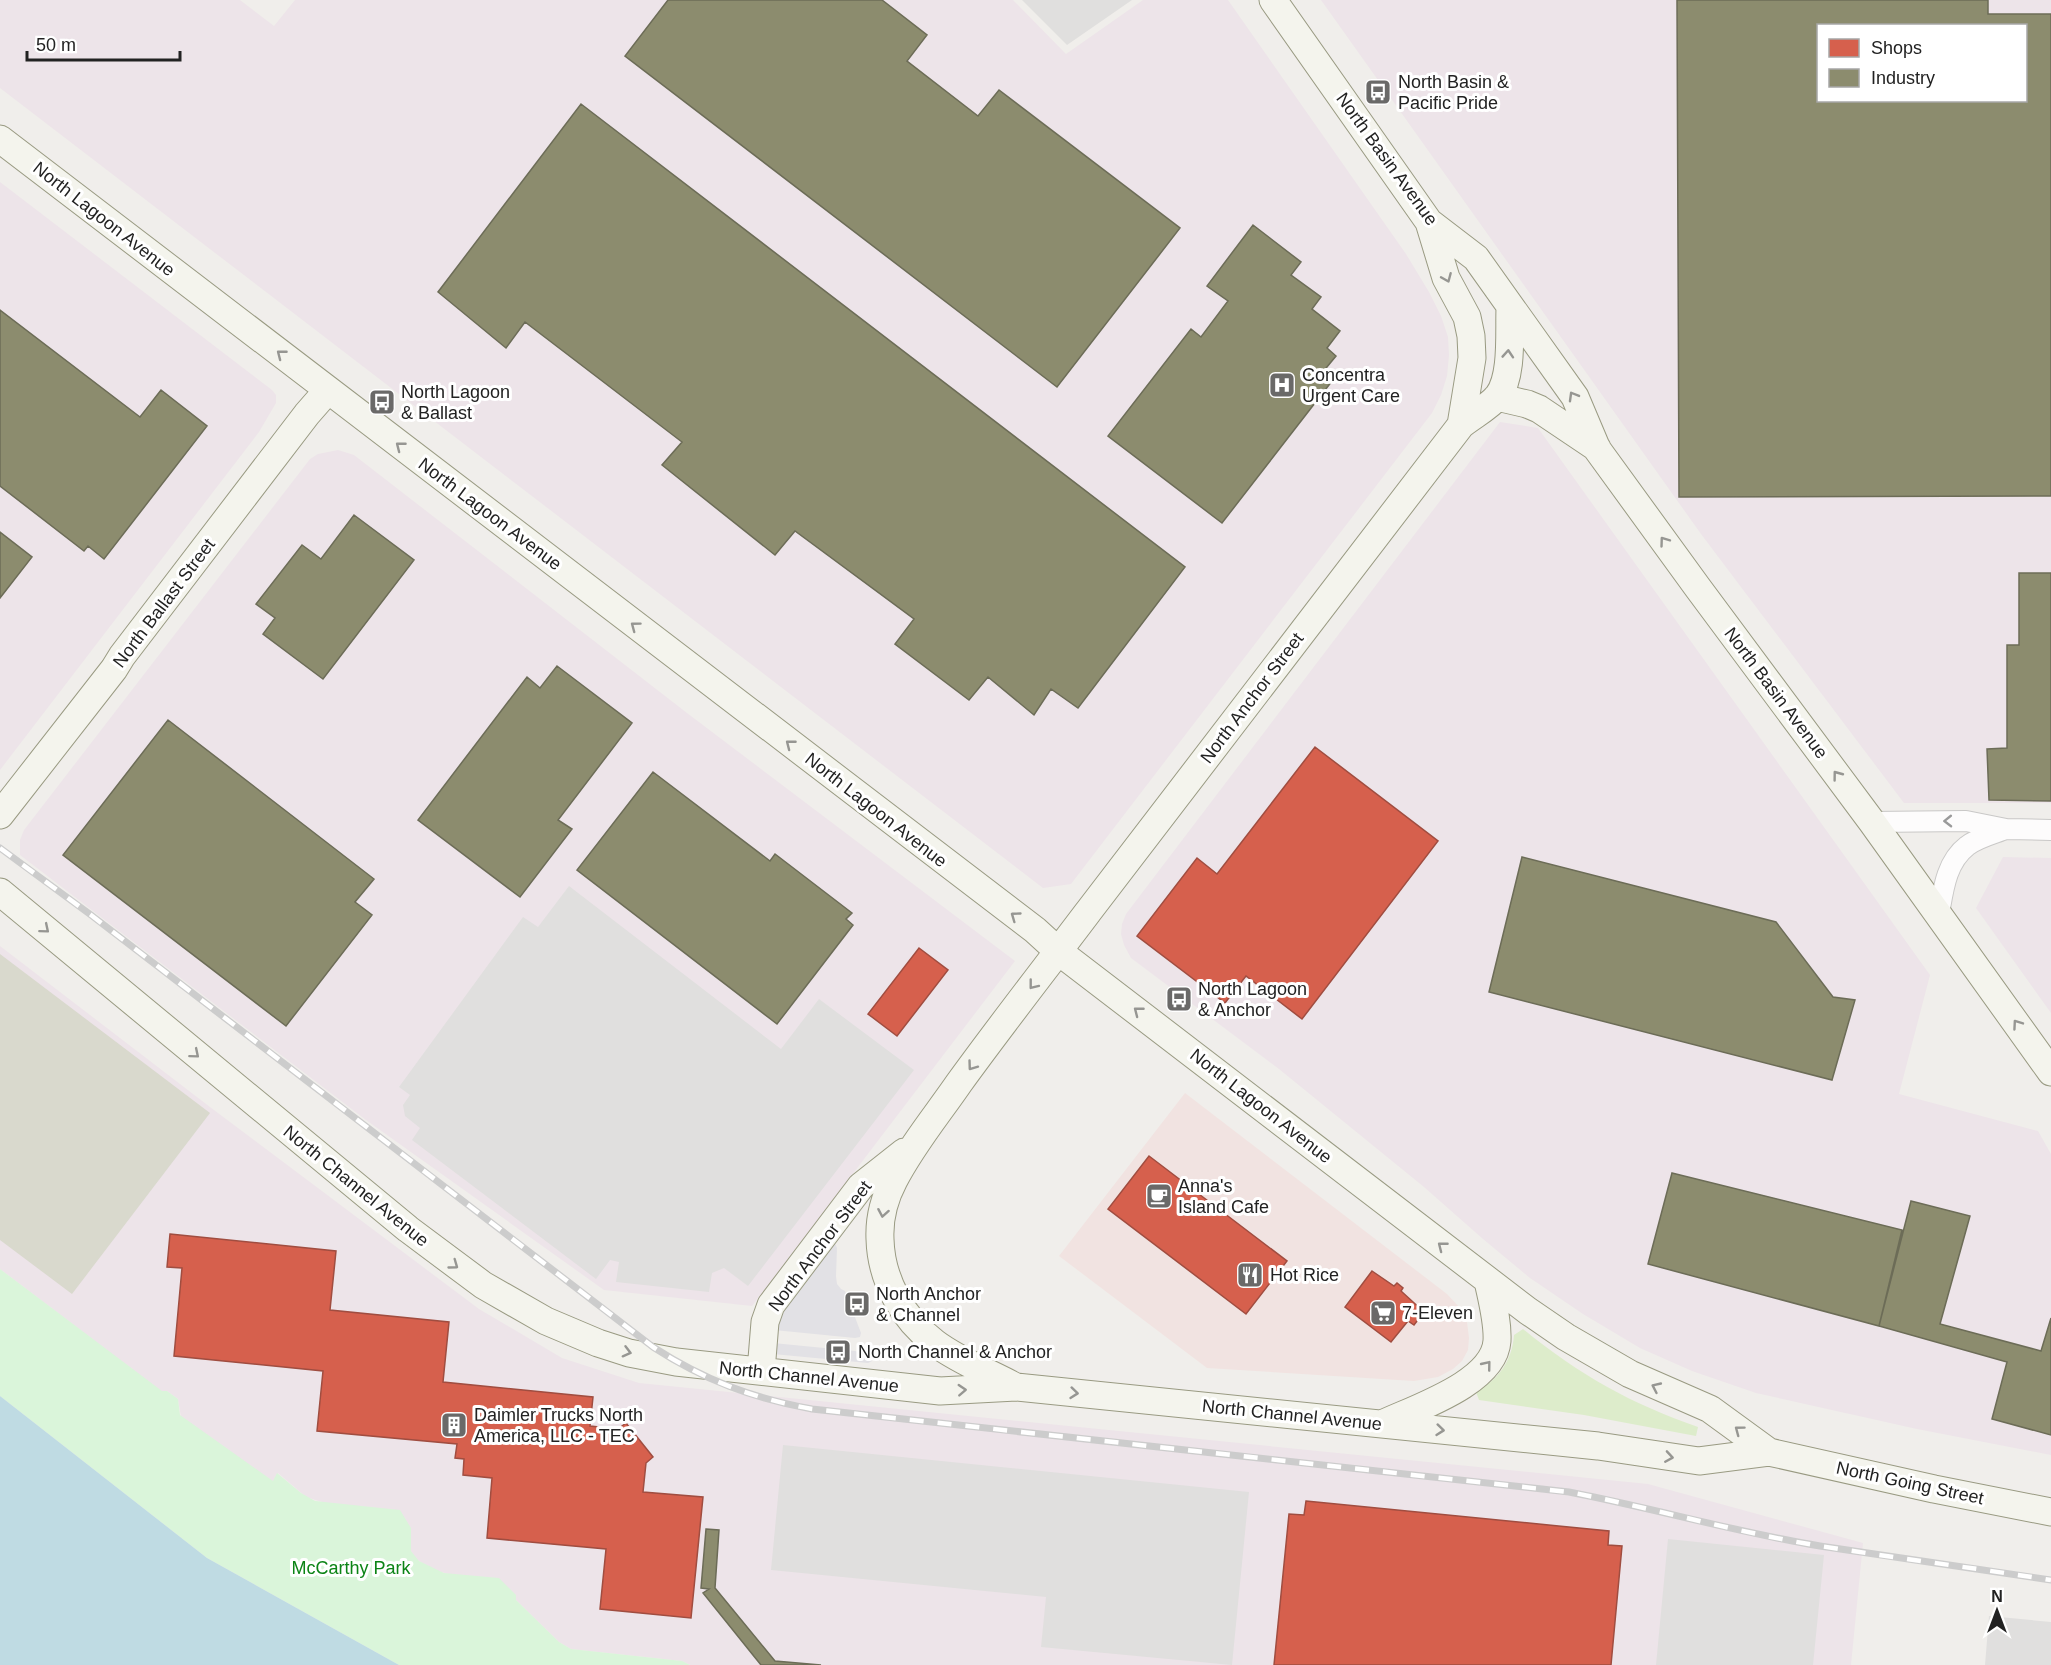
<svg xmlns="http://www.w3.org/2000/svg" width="2051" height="1665" font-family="Arial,sans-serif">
<rect width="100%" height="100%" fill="#f0eeeb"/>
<path fill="#f1e3e1" d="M1185 1093 1447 1294 1461 1309 1467 1322 1469 1338 1468 1350 1462 1361 1453 1369 1438 1377 1414 1381 1207 1368 1059 1256Z"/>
<path fill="#ede4e9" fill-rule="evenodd" d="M0 0H240L274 26 295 0H1013L1066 54 1143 0H1228L1406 254 1429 292 1441 316 1448 337 1449 355 1447 376 1441 395 1432 413 1071 884 1043 888 0 88Z
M1321 0H2051V803H1904L1701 534ZM1818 26H2026V100H1818Z
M0 182 272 390 276 395V403L259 432 0 770Z
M1500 422 1538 428 1930 975 1899 1094 2038 1131 2051 1154V1455L1917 1429 1756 1393 1692 1371 1640 1348 1583 1314 1530 1278 1483 1239 1424 1187 1279 1069 1131 958 1124 945 1121 934 1122 924 1126 914Z
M338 450 354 455 687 713 1015 961 752 1306 604 1290 366 1120 20 855V840L24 830 310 459 318 454Z
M2003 857 2051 858V1013L1976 908Z
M0 946 210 1107 479 1309 562 1358 639 1383 1648 1484 1863 1543 1851 1665H690L682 1661 571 1649 559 1642 516 1600V1595L432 1569 416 1559 411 1551 410 1543 322 1502 306 1497 278 1473 273 1482 181 1417 178 1399 167 1391 162 1392 0 1269Z"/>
<path fill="#d9d9cd" d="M0 954 210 1113 72 1294 0 1240Z"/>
<path fill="#ddeccb" d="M1523 1329C1578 1374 1631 1404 1698 1427L1696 1436 1584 1415 1479 1400 1476 1392C1499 1379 1512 1361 1514 1335Z"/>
<path fill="#daf5da" d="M0 1269 162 1391H167L178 1399 180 1415 273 1481 277 1473 301 1493 315 1501 400 1510 411 1528V1551L419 1561 444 1573 499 1578 516 1595V1600L559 1642 571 1649 682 1661 690 1665H399L207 1558 0 1396Z"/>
<path fill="#e0dfde" d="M1022 0H1132L1067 45Z
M569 886 781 1049 819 999 914 1070 748 1286 724 1268 712 1273 709 1292 616 1282 619 1262 610 1260 596 1279 412 1140 420 1128 405 1116 403 1105 410 1095 399 1087 523 917 538 927Z
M783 1445 1249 1492 1232 1665 1041 1647 1046 1597 771 1570Z
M1668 1539 1824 1555 1813 1665H1656Z
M1989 1616 2051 1622V1665H1985Z"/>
<path fill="#e2e1e5" d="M834 1241 837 1248 836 1276 837 1284 841 1289 845 1291 861 1333 860 1337 855 1338 774 1330 771 1318Z
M773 1343 855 1351 868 1355 872 1361 868 1363 773 1354Z"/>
<path fill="#bfdbe3" d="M0 1396 207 1558 399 1665H0Z"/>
<path fill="#d6604d" stroke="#a04d40" stroke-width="1.5" d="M1315 747 1438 841 1302 1019 1246 976 1225 1003 1137 936 1197 858 1217 874Z
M919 948 948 970 897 1036 868 1014Z
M1149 1156 1287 1261 1246 1314 1108 1209Z
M170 1234 336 1251 330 1310 449 1322 443 1382 593 1397 590 1426 618 1429 626 1423 653 1457 646 1463 643 1492 703 1497 691 1618 600 1609 606 1549 487 1538 492 1478 463 1475 464 1459 455 1458 457 1444 317 1431 323 1371 174 1356 182 1268 167 1267Z
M1372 1271 1394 1286 1397 1283 1403 1288 1401 1291 1424 1312 1414 1325 1408 1321 1391 1342 1345 1307Z
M1306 1501 1609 1531 1608 1545 1622 1546 1611 1665H1274L1289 1514 1304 1515Z"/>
<path fill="#8c8c6e" stroke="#6c6c57" stroke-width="1.5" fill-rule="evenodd" d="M668 0H882L927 35 907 61 978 116 999 90 1180 228 1057 387 625 56Z
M1677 0H1988V14H2051V496L1679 497ZM1818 26H2026V100H1818Z
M581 104 1185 567 1078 708 1051 689 1034 715 988 677 969 700 895 644 914 619 795 531 775 555 662 465 682 442 525 322 506 348 438 292Z
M1253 225 1301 262 1291 275 1321 297 1312 309 1340 331 1327 348 1336 356 1322 373 1332 381 1222 523 1108 436 1191 329 1201 337 1228 301 1207 286Z
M0 310 140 417 161 390 207 426 104 559 88 546 84 551 0 486Z
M354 515 414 560 323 679 263 634 275 618 256 604 302 545 321 559Z
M0 532 32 557 0 598Z
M2019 573H2051V801L1989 800 1987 749 2007 748V645H2019Z
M557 666 632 723 558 820 572 829 520 897 418 820 527 677 540 688Z
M168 720 374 879 355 902 372 915 286 1026 63 855Z
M653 772 770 861 775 854 852 913 846 919 853 925 777 1024 577 870Z
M1522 857 1776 922 1833 997 1855 1000 1832 1080 1489 992Z
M1672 1173 1902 1230 1879 1326 1648 1264Z
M1911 1201 1970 1216 1940 1324 2041 1351 2051 1318V1435L1992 1419 2007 1362 1879 1326Z
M706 1529 719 1530 715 1588 775 1661 821 1665H761L703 1593 709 1589 701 1588Z"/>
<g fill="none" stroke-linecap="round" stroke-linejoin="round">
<defs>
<path id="street" d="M1872 822 1966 821 2006 829 2051 830
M1939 914C1943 891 1946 862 1967 846 1977 838 1993 834 2006 829"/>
<path id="secondary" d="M1273 0 1429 222 1476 258 1575 397 1597 449 1698 588 1872 822 2051 1072
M0 139 1035 930 1058 951 1528 1311 1566 1337 1630 1374 1710 1409 1769 1452
M1497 397 1527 404 1539 409 1597 448
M1461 425C1472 416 1489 407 1498 396 1513 376 1509 333 1510 308
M0 815 114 669 122 656 307 414 328 390
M0 892 408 1229 483 1285 546 1321 598 1343 629 1353 676 1362 940 1391 1016 1387 1598 1446 1699 1461 1769 1452 1934 1489 2051 1512
M761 1371 765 1322 771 1305 861 1186 904 1152
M1016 1387C990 1373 959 1361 935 1343 903 1319 881 1280 880 1239 879 1218 885 1197 894 1180 912 1145 937 1115 959 1083 1001 1025 1045 969 1088 912 1213 750 1338 588 1461 425L1472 358 1471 336 1467 317 1446 278 1429 222
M1382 1424C1416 1408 1494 1383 1497 1341 1498 1322 1492 1300 1488 1281"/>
</defs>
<use href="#street" stroke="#c9c8c7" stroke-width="22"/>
<use href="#secondary" stroke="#999a82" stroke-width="29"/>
<use href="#street" stroke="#fdfcfc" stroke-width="20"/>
<use href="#secondary" stroke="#f4f4ed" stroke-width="27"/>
<defs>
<path id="rail" d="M0 848 91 915 653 1347C704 1380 752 1398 812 1409L1569 1492C1653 1508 1735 1532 1820 1546 1897 1558 1974 1568 2051 1580"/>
</defs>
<use href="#rail" stroke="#ccc" stroke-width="7"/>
<use href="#rail" stroke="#fff" stroke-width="4.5" stroke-dasharray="14" stroke-linecap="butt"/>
</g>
<defs><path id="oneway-chevron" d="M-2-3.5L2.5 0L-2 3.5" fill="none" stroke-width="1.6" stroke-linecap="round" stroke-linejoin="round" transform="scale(1.5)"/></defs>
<g stroke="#969692">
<use href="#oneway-chevron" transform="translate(1447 278) rotate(67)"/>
<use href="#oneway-chevron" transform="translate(281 354) rotate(-142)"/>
<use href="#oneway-chevron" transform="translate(1508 354) rotate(-86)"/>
<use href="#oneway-chevron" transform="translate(1573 396) rotate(-120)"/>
<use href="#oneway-chevron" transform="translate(400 446) rotate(-142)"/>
<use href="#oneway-chevron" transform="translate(1664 541) rotate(-126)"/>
<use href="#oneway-chevron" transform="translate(635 626) rotate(-143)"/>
<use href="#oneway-chevron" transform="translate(790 744) rotate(-142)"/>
<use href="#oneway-chevron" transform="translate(1837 775) rotate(-127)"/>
<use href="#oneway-chevron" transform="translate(1015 916) rotate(-144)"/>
<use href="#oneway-chevron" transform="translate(45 929) rotate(40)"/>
<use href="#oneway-chevron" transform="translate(1033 985) rotate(128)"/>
<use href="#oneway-chevron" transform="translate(1138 1011) rotate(-142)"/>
<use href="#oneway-chevron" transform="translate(2017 1024) rotate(-125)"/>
<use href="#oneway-chevron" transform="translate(195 1054) rotate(40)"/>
<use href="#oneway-chevron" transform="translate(972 1066) rotate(126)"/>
<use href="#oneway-chevron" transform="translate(883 1213) rotate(100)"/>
<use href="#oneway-chevron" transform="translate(1442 1246) rotate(-142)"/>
<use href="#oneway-chevron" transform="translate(454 1265) rotate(36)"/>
<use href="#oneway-chevron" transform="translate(627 1352) rotate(15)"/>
<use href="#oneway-chevron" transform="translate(1487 1365) rotate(-51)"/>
<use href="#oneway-chevron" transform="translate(1656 1387) rotate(-155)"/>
<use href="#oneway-chevron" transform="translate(962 1390) rotate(-3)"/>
<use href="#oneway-chevron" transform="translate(1074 1393) rotate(6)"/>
<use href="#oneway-chevron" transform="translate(1440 1430) rotate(6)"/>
<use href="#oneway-chevron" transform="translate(1739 1430) rotate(-143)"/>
<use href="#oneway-chevron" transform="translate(1669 1457) rotate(9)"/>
</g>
<use stroke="#9a9a9a" href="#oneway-chevron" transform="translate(1948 821) rotate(179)"/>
<defs>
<symbol id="bus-square" viewBox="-11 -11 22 22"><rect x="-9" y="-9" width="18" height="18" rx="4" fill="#6a6968" stroke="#fff"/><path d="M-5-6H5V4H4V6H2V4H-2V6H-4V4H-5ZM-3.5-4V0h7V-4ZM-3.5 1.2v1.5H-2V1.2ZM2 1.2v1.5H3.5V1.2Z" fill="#fff"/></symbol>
<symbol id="hospital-square" viewBox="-11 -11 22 22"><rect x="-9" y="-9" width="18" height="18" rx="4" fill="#6a6968" stroke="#fff"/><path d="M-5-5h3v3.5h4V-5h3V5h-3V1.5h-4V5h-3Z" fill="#fff"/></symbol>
<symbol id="cafe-square" viewBox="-11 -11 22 22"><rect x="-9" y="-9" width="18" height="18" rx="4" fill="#6a6968" stroke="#fff"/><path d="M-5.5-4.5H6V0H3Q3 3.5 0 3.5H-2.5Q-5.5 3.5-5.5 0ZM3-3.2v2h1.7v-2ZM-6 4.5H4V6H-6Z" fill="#fff"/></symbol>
<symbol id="restaurant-square" viewBox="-11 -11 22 22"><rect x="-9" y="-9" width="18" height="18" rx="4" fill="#6a6968" stroke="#fff"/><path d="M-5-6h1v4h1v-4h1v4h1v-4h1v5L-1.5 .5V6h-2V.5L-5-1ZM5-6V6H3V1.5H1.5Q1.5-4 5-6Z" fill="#fff"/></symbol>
<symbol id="supermarket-square" viewBox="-11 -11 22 22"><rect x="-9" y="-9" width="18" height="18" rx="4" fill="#6a6968" stroke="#fff"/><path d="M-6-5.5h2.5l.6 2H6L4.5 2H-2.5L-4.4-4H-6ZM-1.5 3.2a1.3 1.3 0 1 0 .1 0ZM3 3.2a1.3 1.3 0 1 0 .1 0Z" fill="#fff"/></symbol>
<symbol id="building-square" viewBox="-11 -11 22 22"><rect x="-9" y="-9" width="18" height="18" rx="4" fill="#6a6968" stroke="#fff"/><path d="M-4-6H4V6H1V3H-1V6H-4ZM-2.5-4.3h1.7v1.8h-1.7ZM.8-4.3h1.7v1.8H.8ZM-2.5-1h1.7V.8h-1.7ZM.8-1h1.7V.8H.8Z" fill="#fff"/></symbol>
</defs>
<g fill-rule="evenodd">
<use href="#bus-square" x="1363" y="77" width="30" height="30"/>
<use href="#hospital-square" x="1267" y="370" width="30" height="30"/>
<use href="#bus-square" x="367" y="387" width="30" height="30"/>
<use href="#bus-square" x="1164" y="984" width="30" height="30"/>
<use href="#cafe-square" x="1144" y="1181" width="30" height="30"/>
<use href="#restaurant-square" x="1235" y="1260" width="30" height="30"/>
<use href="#bus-square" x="842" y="1289" width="30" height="30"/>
<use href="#supermarket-square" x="1368" y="1298" width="30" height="30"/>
<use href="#bus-square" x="823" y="1337" width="30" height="30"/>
<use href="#building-square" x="439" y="1410" width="30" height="30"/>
</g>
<g text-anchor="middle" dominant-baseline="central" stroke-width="6" stroke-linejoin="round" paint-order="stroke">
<g font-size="18" fill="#222" stroke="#fff" text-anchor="start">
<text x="1398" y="82">North Basin &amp;<tspan x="1398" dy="21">Pacific Pride</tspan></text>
<text x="1302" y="375">Concentra<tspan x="1302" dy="21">Urgent Care</tspan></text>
<text x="401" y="392">North Lagoon<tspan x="401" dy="21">&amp; Ballast</tspan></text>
<text x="1198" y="989">North Lagoon<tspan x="1198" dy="21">&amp; Anchor</tspan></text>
<text x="1178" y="1186">Anna's<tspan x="1178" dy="21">Island Cafe</tspan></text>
<text x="1270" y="1275">Hot Rice</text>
<text x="876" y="1294">North Anchor<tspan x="876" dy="21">&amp; Channel</tspan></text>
<text x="1402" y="1313">7-Eleven</text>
<text x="858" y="1352">North Channel &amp; Anchor</text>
<text x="474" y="1415">Daimler Trucks North<tspan x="474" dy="21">America, LLC - TEC</tspan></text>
</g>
<g font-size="18" fill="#222" stroke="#fff">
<text transform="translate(1387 159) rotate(54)">North Basin Avenue</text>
<text transform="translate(104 219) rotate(38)">North Lagoon Avenue</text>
<text transform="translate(490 514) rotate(37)">North Lagoon Avenue</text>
<text transform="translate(164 603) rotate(-53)">North Ballast Street</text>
<text transform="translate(1776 693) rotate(53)">North Basin Avenue</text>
<text transform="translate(1252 698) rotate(-53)">North Anchor Street</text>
<text transform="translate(876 810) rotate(38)">North Lagoon Avenue</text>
<text transform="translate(1261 1106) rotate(38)">North Lagoon Avenue</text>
<text transform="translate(356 1186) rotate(39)">North Channel Avenue</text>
<text transform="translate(820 1246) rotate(-53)">North Anchor Street</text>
<text transform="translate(809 1377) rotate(6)">North Channel Avenue</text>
<text transform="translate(1292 1415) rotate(6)">North Channel Avenue</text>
<text transform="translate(1910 1483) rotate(12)">North Going Street</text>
</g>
<g font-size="18" fill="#0c8416" stroke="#fff">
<text x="351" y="1568">McCarthy Park</text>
</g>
</g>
<rect x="1817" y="24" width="210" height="78" fill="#ffffff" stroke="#a7a7a7" stroke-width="1.5"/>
<rect x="1829" y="39" width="30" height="18" fill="#d6604d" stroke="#a7a7a7" stroke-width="1.5"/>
<text x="1871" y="54" font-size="18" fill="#222222">Shops</text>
<rect x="1829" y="69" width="30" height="18" fill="#8c8c6e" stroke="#a7a7a7" stroke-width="1.5"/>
<text x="1871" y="84" font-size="18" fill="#222222">Industry</text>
<g transform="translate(1997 1611)" stroke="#ffffff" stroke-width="4.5" paint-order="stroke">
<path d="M0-4.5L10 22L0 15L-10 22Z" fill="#222222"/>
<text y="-9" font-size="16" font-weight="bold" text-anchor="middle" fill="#222222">N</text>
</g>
<path d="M27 51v9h153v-9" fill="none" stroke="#222222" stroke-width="3"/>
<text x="36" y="51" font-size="18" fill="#222222" stroke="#ffffff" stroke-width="4.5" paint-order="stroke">50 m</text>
</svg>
